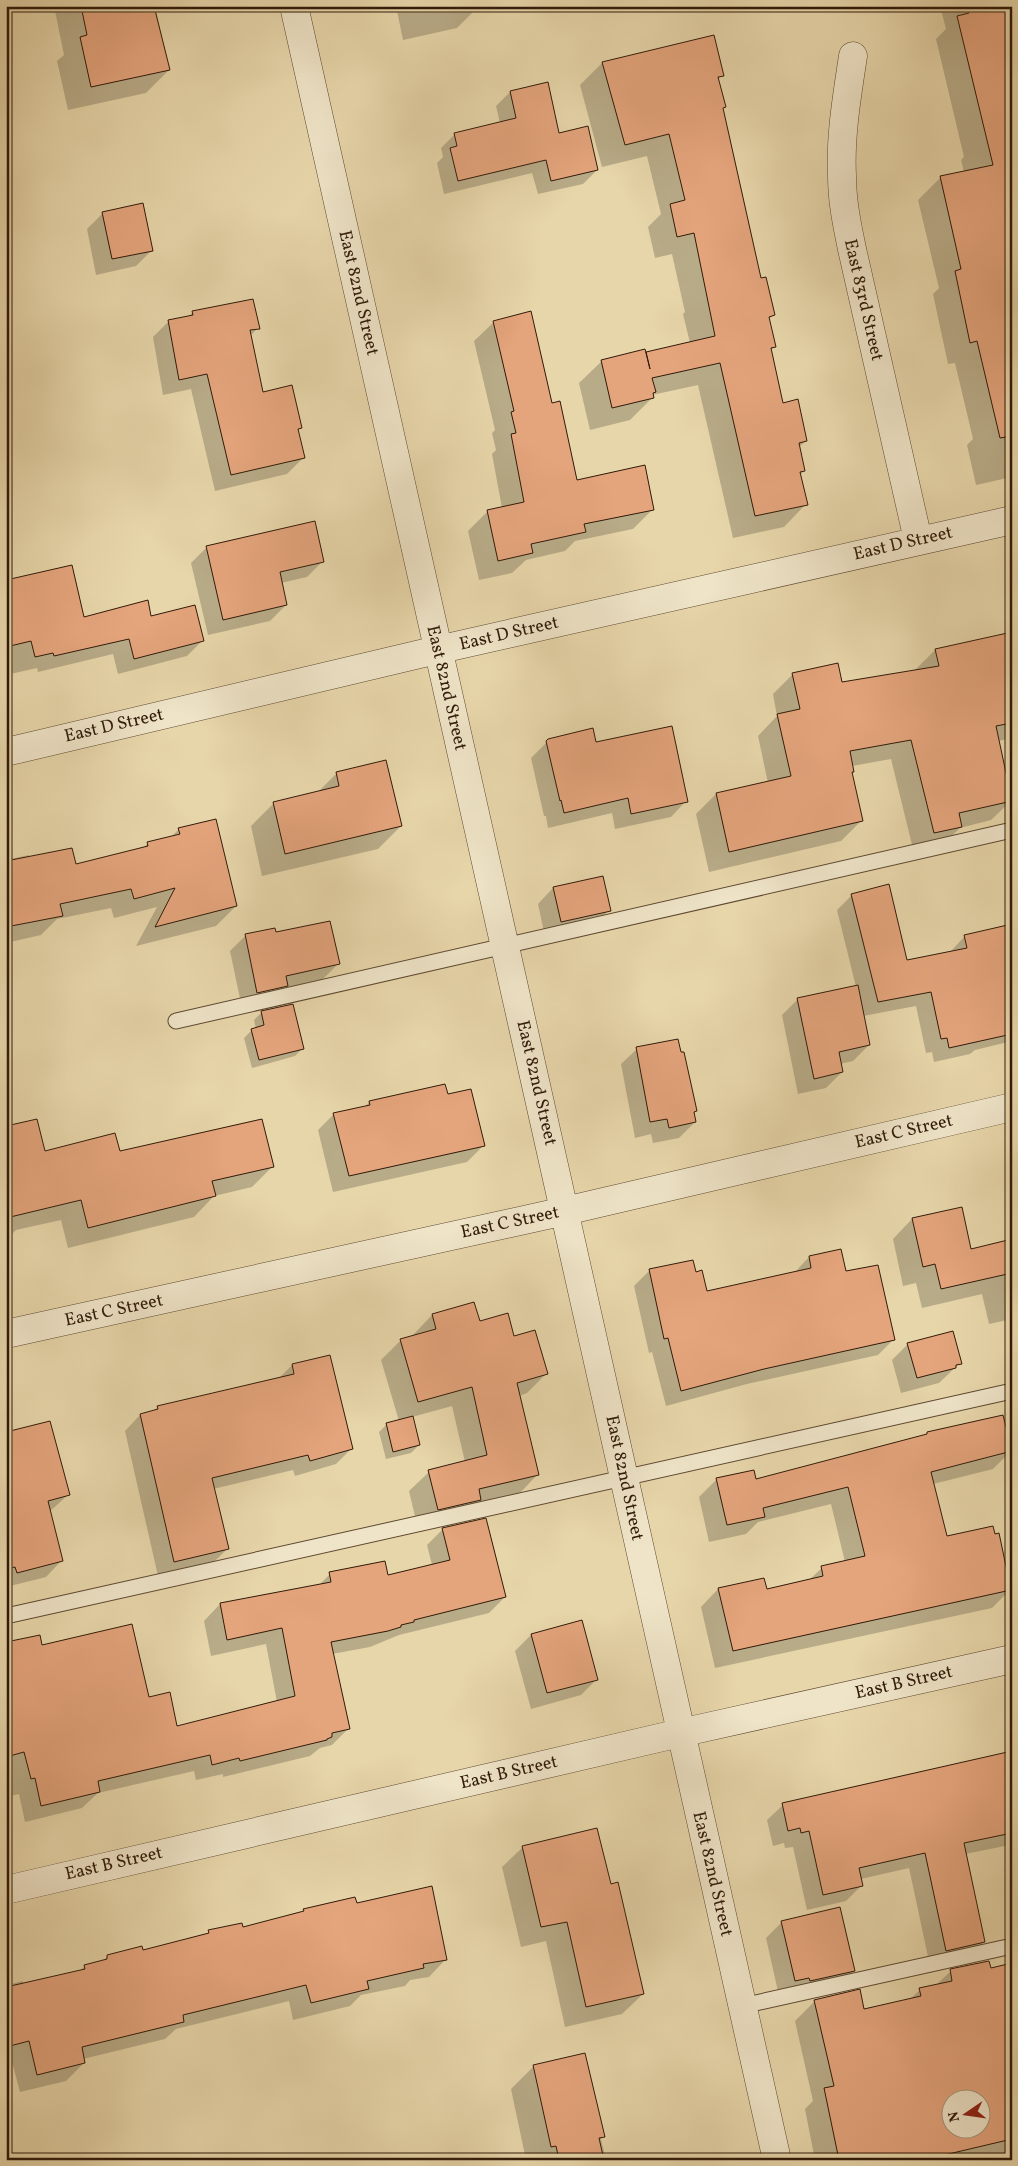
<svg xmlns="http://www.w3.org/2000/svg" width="1018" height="2166" font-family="Vollkorn,serif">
<rect width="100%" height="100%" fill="#e7d6aa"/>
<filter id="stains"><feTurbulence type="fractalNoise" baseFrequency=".004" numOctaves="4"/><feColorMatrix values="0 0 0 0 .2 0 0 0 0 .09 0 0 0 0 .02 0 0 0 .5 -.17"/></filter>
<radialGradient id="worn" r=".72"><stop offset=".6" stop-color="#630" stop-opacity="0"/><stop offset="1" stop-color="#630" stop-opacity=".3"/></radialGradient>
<path fill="#0003" fill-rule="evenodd" d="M54 6H155L169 70 146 93 68 110 57 61 64 55Z
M396 6H476V9L457 28 403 40Z
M940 6H1012V477L976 485 967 445 973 439 955 363 948 364 933 294 939 288 918 200 941 177 964 172 961 160 964 157 936 39 946 29Z
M602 63 722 75 718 80 725 107 722 109 760 279 773 315 768 320 774 347 770 351 783 404 806 441 799 447 804 471 800 475 806 504 784 527 733 538 698 385 652 395V398L630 420 590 430 579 383 602 361 645 355 690 343 683 314 685 312 672 254 655 258 648 227 661 214 647 156 602 167 580 85Z
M510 92 597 170 583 184 538 194 532 173 444 194 437 163 443 157 441 148 455 134 500 123 496 106Z
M103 213 152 250 136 266 96 275 87 229Z
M193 312 258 328 250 336 262 393 300 428 297 431 303 458 287 474 215 491 191 389 163 395 153 337 169 321 188 317Z
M494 322 576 481 653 509 633 529 575 541 565 551 526 560 512 573 479 580 468 531 488 511 502 508 492 454 496 450 492 433 495 430 474 341Z
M207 547 323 561 307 577 281 583 286 605 270 621 208 635 191 563Z
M6 581 83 618H151L203 640 187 656 118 674 113 654 38 672 37 668 6 675Z
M1012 633V738L998 741 1012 800 991 820 960 828 940 847 914 853 891 759 852 766 853 771 851 773 862 820 841 841 709 872 696 814 716 794 768 783 758 736 777 716 773 694 793 674 841 684 915 670 935 650Z
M549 740 595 744 686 801 671 817 615 829 612 813 548 828 546 816H544L531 758Z
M337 773 401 826 378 849 262 876 251 826 274 803 317 793Z
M179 829 236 906 216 926 136 946 157 907 114 918 111 908 57 919 41 935 6 943V860L29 855V858L75 865 143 848 148 843 170 838Z
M1012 868V895L1007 873Z
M553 888 609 910 594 926 545 937 538 904Z
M852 895 907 962 950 952 965 936 1012 925V1041L975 1050 970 1054 934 1062 932 1052 926 1053 916 1006 863 1016 869 1045 853 1061 840 1064 842 1072 826 1088 798 1094 782 1015 798 999 856 987 837 910Z
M275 934 338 964 322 980 284 988 271 1001 242 1008 230 951 245 936Z
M262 1012 303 1048 295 1056 252 1068 244 1038 252 1030 256 1029 254 1020Z
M637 1049 695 1111 693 1114 695 1122 679 1138 653 1143 651 1134 635 1138 621 1064Z
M447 1096 483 1146 467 1162 333 1192 318 1130 334 1114 365 1107 369 1102Z
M6 1128 44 1152 119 1153 272 1167 252 1187 214 1196 194 1217 68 1248 61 1220 16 1230 6 1240Z
M961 1208 970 1250 1012 1241V1319L989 1324 982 1294 922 1308 916 1283 903 1286 893 1239 912 1219Z
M809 1257 894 1339 878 1355 747 1384 666 1406 652 1352 649 1353 634 1286 650 1270 695 1274 706 1292 794 1273Z
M432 1315 479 1322 514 1338 546 1374 527 1393 519 1396 537 1475 518 1495 418 1529 409 1491 429 1472 465 1462 452 1406 412 1417 419 1445 411 1453 386 1459 379 1432 387 1424 399 1421 381 1360 401 1340 413 1337V1335Z
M908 1344 960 1363 939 1383 901 1393 892 1360Z
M292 1365 352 1448 336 1464 295 1476 293 1470 213 1489 227 1549 212 1564 158 1576 125 1431 140 1415 152 1412 158 1407 278 1379Z
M927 1433 1011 1451 993 1469 933 1484 946 1537 994 1535 1010 1590 992 1608 715 1668 701 1607 718 1589 766 1591 809 1580 822 1568 845 1562 831 1504 758 1522 746 1534 709 1542 699 1497 717 1479 755 1480 924 1436Z
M6 1434 68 1495 49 1512 62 1560 46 1577 6 1587Z
M443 1529 505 1597 489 1613 399 1635 370 1647 332 1654 348 1729 332 1745 320 1748 310 1756 223 1777V1774L196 1780 194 1771 98 1793 82 1808 25 1822 19 1794 6 1797V1643L41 1646 148 1698 177 1728 277 1702 266 1644 211 1656 204 1621 220 1604 318 1586 330 1574 387 1576 432 1565 427 1545Z
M531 1635 597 1679 581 1695 531 1709 515 1651Z
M1012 1753V1855L1010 1845 965 1854 984 1942 968 1958 930 1966 909 1868 861 1879 862 1885 846 1901 807 1910 793 1847 785 1848 784 1843 773 1846 767 1820 783 1805Z
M523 1847 610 1885 643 1994 622 2014 565 2027 546 1941 521 1947 502 1867Z
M356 1904 446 1959 429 1977 410 1980 405 1986 361 1995 350 2006 293 2020 289 2001 176 2029 165 2039 83 2059 84 2063 66 2081 20 2092 11 2058 6 2059V1985L23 1981V1985L79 1972 85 1966 103 1961 107 1957 142 1951 241 1924 242 1928 300 1914 304 1910Z
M781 1923 854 1971 838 1987 779 1996 766 1938Z
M990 1970 1012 2066V2158L815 2160 805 2109 813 2101 795 2021 815 2001 863 2010 909 2000 920 1990 935 1986 951 1971ZM950 2098H980V2128H950Z
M534 2066 604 2136 601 2139 606 2160H526L511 2089Z"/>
<path fill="#e4a47c" stroke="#301a09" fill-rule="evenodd" d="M81 6H154L170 70 91 87 80 37 87 35Z
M967 6H1012V436L1000 438 977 341 970 343 955 271 961 269 940 176 993 165 957 16 969 13Z
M714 35 724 76 718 77 726 107 723 108 761 278 766 277 775 315 769 317 776 347 771 348 783 403 798 399 807 441 799 443 805 471 800 472 808 505 755 516 720 363 652 378 656 392 653 393 654 398 612 408 601 360 645 349 650 369 646 352 715 336 694 233 677 237 670 204 685 200 669 134 625 145 602 62Z
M548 82 559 133 588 126 598 170 551 181 546 160 458 181 450 148 457 146 454 133 516 118 510 91Z
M143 203 153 251 112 259 102 212Z
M253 299 260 329 250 330 263 392 292 385 302 428 298 429 305 458 231 475 207 374 179 380 168 320 193 315 192 311Z
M531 311 552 403 560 401 577 480 645 465 654 510 584 524 586 532 531 544 533 553 498 561 487 510 524 502 511 434 516 433 511 412 514 411 493 321Z
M315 521 324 562 280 572 287 605 223 620 206 546Z
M72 565 84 617 148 600 151 616 195 605 204 641 134 659 129 639 54 656 53 653 35 657 31 641 6 647V580Z
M1012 632V723L996 726 1012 801 959 813 962 827 934 833 911 740 850 751 854 772H852L863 821 729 852 716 793 791 776 777 714 800 709 792 673 838 663 842 682 939 666 935 649Z
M672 726 688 802 631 814 628 798 564 813 561 800 560 801 546 741 548 739 593 728 596 742Z
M386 760 402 826 285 854 273 802 339 786 336 772Z
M216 819 237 906 155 927 175 888 134 899 131 889 60 904 63 916 6 927V861L72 848 76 864 148 846 147 842 180 834 178 828Z
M603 876 611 911 561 922 553 887Z
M889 884 907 960 967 948 964 935 1012 924V1034L949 1048 947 1038 941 1039 931 992 878 1002 851 894Z
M330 921 340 964 286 976 288 986 257 993 245 934 275 928 276 932Z
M858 985 870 1045 839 1052 843 1072 814 1079 797 998Z
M293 1004 304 1049 259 1060 251 1029 264 1025 261 1011Z
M678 1039 681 1052H684L697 1111 694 1112 696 1122 669 1128 667 1119 650 1122 636 1047Z
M445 1084 448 1094 471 1089 485 1146 349 1176 333 1113 370 1105 369 1101Z
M37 1119 45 1151 115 1133 120 1151 262 1119 274 1167 212 1181 216 1196 88 1228 81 1200 6 1218V1126Z
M962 1207 971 1249 1012 1239V1273L941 1289 935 1264 923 1267 912 1218Z
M841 1249 846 1271 878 1265 895 1340 764 1369 681 1391 668 1338 664 1339 649 1269 693 1260 696 1272 702 1270 707 1291 811 1268 809 1256Z
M474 1302 480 1321 508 1313 514 1336 535 1330 548 1374 517 1383 539 1475 479 1489 481 1500 438 1510 428 1470 487 1455 472 1387 418 1402 400 1339 436 1329 432 1314Z
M953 1331 962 1364 956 1365V1368L917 1378 907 1343Z
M330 1355 353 1449 310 1461 308 1455 212 1478 229 1549 174 1562 140 1414 158 1409 157 1406 294 1374 292 1364Z
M1003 1415 1012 1451 931 1472 947 1536 993 1526 995 1534 999 1533 1011 1590 733 1651 718 1588 764 1578 767 1589 823 1576 821 1566 865 1556 848 1487 763 1508 765 1517 727 1525 716 1478 754 1470 756 1479 927 1434V1432Z
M413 1416 420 1445 393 1452 386 1423Z
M50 1421 70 1495 48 1501 63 1561 17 1573 15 1567 6 1569V1432Z
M486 1518 506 1597 414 1620V1622L401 1625V1627L388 1631 331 1642 350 1729 332 1733V1737L327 1739V1740L240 1761 239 1758 212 1765 210 1755 98 1781 100 1792 41 1806 35 1778 31 1779 24 1752 6 1757V1642L40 1635 42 1645 132 1624 149 1697 170 1692 177 1726 295 1696 282 1628 227 1640 220 1603 331 1582 329 1572 385 1561 388 1575 450 1560 442 1528Z
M582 1620 598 1680 547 1693 531 1634Z
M1012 1751V1833L964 1843 985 1942 946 1951 925 1853 859 1868 863 1886 823 1895 809 1831 801 1833 800 1828 788 1831 782 1803Z
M597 1828 611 1884 618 1882 644 1994 586 2007 567 1922 541 1927 522 1846Z
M432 1886 447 1960 423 1964 424 1968 367 1981 369 1989 311 2003 306 1985 183 2015 184 2022 82 2047 85 2063 37 2075 29 2041 6 2047V1987L85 1969 84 1965 107 1959V1955L142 1946 143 1950 209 1933 208 1930 242 1923 243 1927 304 1911 303 1909 355 1897 357 1903Z
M840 1907 855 1971 810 1981 809 1978 795 1981 781 1921Z
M989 1961 991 1968 1012 1963V2139L923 2160H839L824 2088 834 2086 814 2000 860 1989 864 2009 921 1996 919 1988 952 1981 950 1969ZM950 2098H980V2128H950Z
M585 2053 605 2137 599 2138 604 2160H559L556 2146 551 2147 533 2065Z"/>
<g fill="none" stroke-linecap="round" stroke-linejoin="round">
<defs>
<path id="lane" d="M176 1021 1012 830
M6 1616 1012 1391
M742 2006 1012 1946"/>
<path id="street" d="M294 6 777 2160
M853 56C847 96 840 136 842 176 842 201 847 225 852 249L918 540
M6 752 437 650 1012 520
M6 1334 565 1211 1012 1107
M6 1890 680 1733 1012 1659"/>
</defs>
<use href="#lane" stroke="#5e4931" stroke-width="17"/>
<use href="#street" stroke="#5e4931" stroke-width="29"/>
<use href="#lane" stroke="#efe4c8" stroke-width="15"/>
<use href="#street" stroke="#efe4c8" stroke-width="28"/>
</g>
<g text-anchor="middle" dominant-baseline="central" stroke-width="5" stroke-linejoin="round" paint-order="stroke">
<g font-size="18" fill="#301a09" stroke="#efe4c8">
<text transform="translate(358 293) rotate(77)">East 82nd Street</text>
<text transform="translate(863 300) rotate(77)">East 83rd Street</text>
<text transform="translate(903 544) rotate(-13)">East D Street</text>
<text transform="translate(509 634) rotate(-13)">East D Street</text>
<text transform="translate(446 688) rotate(77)">East 82nd Street</text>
<text transform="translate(114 726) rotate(-13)">East D Street</text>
<text transform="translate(536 1083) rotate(77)">East 82nd Street</text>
<text transform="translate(904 1132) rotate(-13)">East C Street</text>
<text transform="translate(510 1223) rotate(-12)">East C Street</text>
<text transform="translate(114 1311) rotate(-12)">East C Street</text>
<text transform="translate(624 1478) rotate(78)">East 82nd Street</text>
<text transform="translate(904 1683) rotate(-13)">East B Street</text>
<text transform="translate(509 1773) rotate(-13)">East B Street</text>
<text transform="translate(114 1864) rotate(-13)">East B Street</text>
<text transform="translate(712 1874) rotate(77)">East 82nd Street</text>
</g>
</g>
<rect width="1018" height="2166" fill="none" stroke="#e7d6aa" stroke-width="25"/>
<rect x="8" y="8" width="1003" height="2151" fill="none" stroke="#301a09" stroke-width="2.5"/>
<rect x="12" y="12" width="993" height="2141" fill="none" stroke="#301a09"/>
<g transform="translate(966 2114) rotate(257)"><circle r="24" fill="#efe4c8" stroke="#a3937c"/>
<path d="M0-4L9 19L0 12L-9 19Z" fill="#8f2418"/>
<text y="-8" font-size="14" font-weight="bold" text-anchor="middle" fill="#301a09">N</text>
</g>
<rect width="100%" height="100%" filter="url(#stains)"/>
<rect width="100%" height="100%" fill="url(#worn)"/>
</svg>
